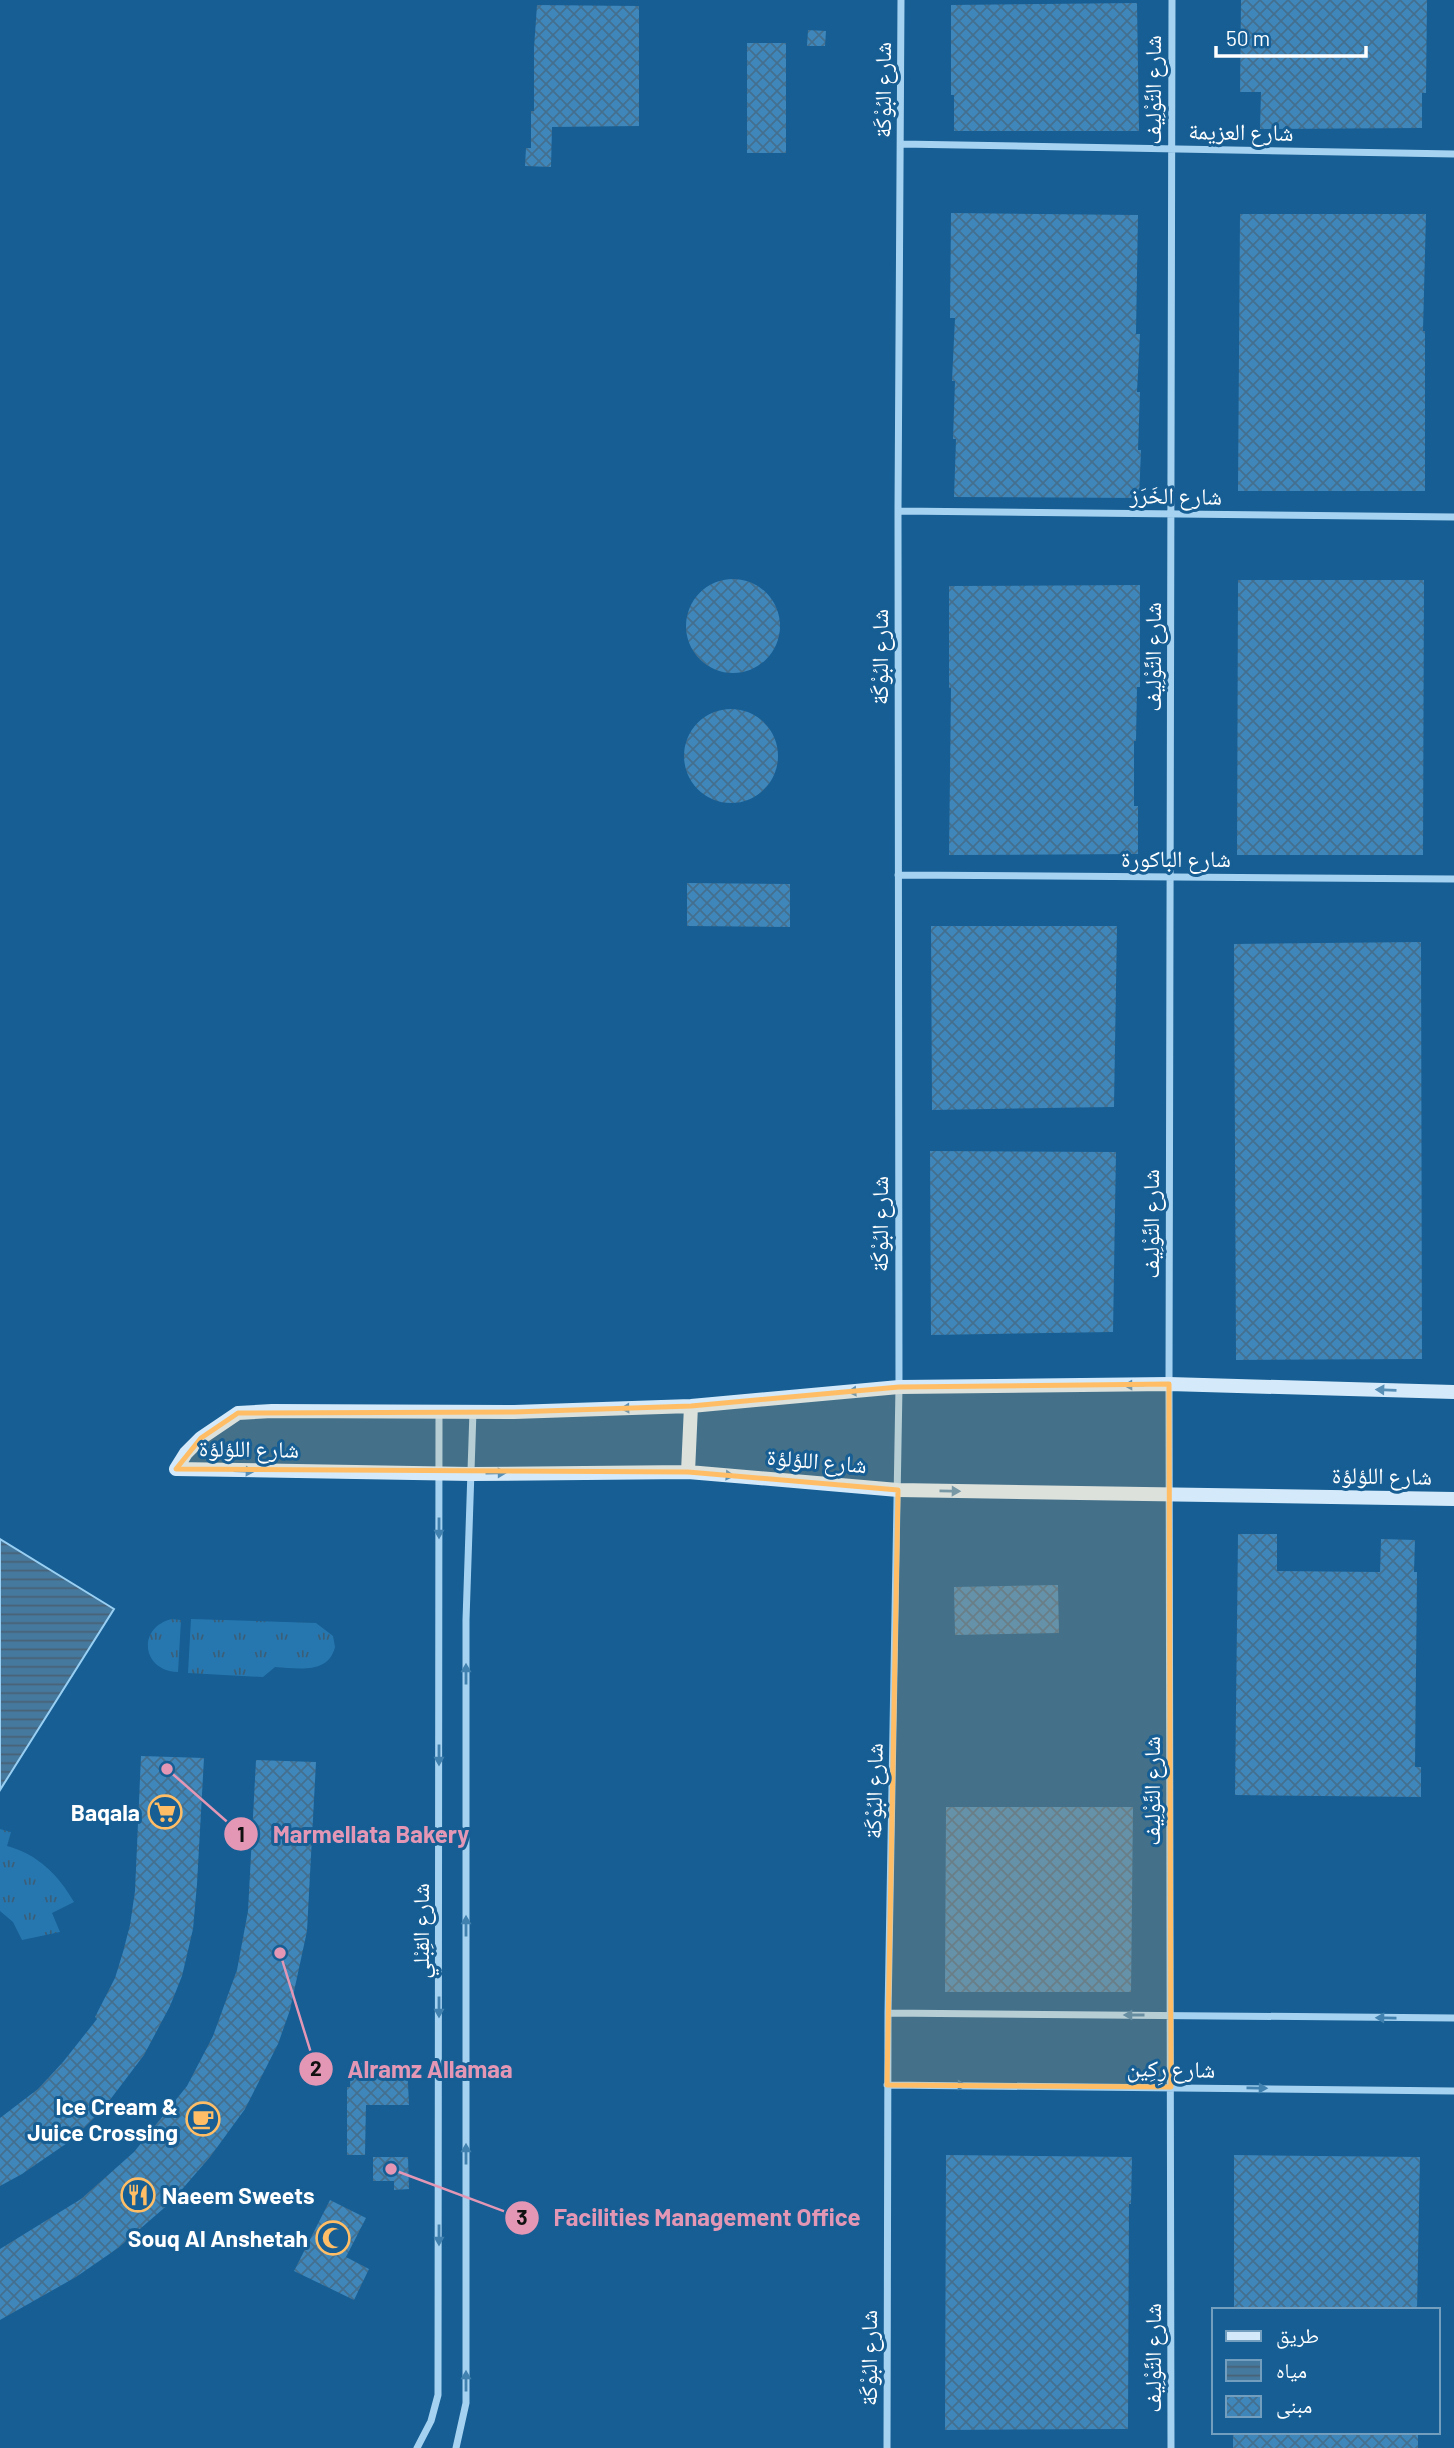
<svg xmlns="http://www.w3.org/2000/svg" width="1454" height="2448" font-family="Barlow,'Noto Naskh Arabic',sans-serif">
<defs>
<pattern id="grass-tufts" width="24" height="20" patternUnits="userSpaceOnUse" patternTransform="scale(1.75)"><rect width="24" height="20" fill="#2677b0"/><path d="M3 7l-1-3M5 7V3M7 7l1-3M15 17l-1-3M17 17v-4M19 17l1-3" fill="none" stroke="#3b5f79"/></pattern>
<pattern id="water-rules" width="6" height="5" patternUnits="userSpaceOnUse" patternTransform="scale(1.75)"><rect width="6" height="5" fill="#46799e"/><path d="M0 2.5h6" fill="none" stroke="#496275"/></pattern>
<pattern id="building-cross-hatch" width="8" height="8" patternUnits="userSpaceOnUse" patternTransform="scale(1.75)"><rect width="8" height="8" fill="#3f87bb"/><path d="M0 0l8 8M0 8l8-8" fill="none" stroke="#446f8f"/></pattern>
</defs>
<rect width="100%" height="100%" fill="#165e93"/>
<path fill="url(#grass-tufts)" d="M172 1619 181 1620 178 1672C141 1671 137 1627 172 1619Z
M191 1619 316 1623 333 1636 335 1647C328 1675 297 1668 275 1667L263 1677 188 1673Z
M0 1829 11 1832 7 1846C38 1854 59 1876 74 1902L52 1913 60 1932 22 1940 13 1922 0 1911Z"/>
<path fill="url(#water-rules)" stroke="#98cff3" stroke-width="2" d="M0 1539 114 1609 0 1790Z"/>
<path fill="url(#building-cross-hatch)" d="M1241 0H1427L1426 93H1422V128L1260 129 1261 92H1240Z
M1137 3 1139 131H954V95H951V5Z
M537 5 639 6V126L552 127 551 167 525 166 526 148H531V111H534V48Z
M808 30 826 31 825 46H807Z
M747 43H786V153H747Z
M951 213 1138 215 1136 334H1140L1137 392H1140L1138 450H1141L1139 498 954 497 956 439H953L955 381H952L955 318H950Z
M1240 214H1426L1423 331H1425V491H1238Z
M686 626a47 47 0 1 1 94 0a47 47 0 1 1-94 0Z
M1238 580H1424L1423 855H1237Z
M1140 585V687H1137L1136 741H1134V806H1138V854L949 855 951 688H949V586Z
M684 756a47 47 0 1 1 94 0a47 47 0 1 1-94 0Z
M687 883 790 884V927L687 926Z
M931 926H1117L1114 1107 932 1110Z
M1421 942 1422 1359 1236 1360 1234 944Z
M930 1151 1116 1152 1113 1332 931 1335Z
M1238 1534H1277V1571L1380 1572 1381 1539 1415 1540 1414 1572H1417L1415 1767H1421V1797L1235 1795Z
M1058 1585 1059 1633 955 1635 954 1587Z
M141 1756 204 1758 197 1884 193 1929 182 1976 170 2006 144 2055 103 2109 73 2139 22 2174 0 2186V2118L38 2089 63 2062 97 2019 95 2017 115 1978 123 1952 130 1925 135 1891Z
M256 1760 316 1762 307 1931 290 2010 278 2044 245 2109 210 2157 171 2202 118 2248 76 2277 0 2320V2249L81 2199 134 2152 187 2086 213 2036 237 1970 248 1911Z
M946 1807H1133L1131 1992H945Z
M351 2063H407L409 2105H366L365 2155H347V2087H350Z
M946 2155 1132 2157 1131 2204H1129L1128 2429 945 2430Z
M1234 2155 1420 2157 1417 2310H1234Z
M373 2157H408L409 2189 394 2190V2181H373Z
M330 2200 366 2218 346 2257 369 2269 354 2300 294 2271Z
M1233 2432H1418V2448H1233Z"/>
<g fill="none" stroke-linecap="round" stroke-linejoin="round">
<path stroke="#a6d2f1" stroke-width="7" d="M901 144 1454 154
M898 511 1454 517
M898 875 1454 879
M888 2013 1454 2018
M887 2085 1454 2091
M417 2448 431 2421 438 2395 439 1411
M456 2448 466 2403V1620L473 1411
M887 2448 888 2013 899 1387 898 511 901 0
M1171 2448 1169 1384 1172 0"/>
<path stroke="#d4eafb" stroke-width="14" d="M176 1469 186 1453 201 1438 238 1413 272 1411 514 1412 691 1406 899 1387 1169 1384 1454 1392
M176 1469 471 1474 688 1472 898 1490 1454 1499
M688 1472 691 1406"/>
</g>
<defs><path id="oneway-solid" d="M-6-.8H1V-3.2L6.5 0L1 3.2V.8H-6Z" transform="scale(1.75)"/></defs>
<g fill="#588fb7">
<use href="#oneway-solid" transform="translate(1134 1385) rotate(179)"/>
<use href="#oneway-solid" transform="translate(1386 1390) rotate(-178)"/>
<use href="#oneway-solid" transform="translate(858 1391) rotate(175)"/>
<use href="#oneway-solid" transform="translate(631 1408) rotate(178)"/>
<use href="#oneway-solid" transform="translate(244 1471) rotate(2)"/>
<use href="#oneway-solid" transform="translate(496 1473) rotate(-1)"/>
<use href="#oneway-solid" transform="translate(724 1475) rotate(5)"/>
<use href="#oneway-solid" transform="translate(950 1491) rotate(1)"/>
</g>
<g fill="#4181af">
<use href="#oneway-solid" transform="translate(439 1528) rotate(90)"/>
<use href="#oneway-solid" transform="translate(466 1674) rotate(-90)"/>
<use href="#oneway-solid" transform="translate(439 1755) rotate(90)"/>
<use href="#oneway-solid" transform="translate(466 1926) rotate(-90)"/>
<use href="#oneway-solid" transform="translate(439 2007) rotate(90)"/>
<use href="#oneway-solid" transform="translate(1134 2015) rotate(-180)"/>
<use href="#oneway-solid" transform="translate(1386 2018) rotate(-179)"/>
<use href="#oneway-solid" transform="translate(956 2085) rotate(1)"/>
<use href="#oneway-solid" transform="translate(1257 2088) rotate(1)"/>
<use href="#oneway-solid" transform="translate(466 2154) rotate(-90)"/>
<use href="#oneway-solid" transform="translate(439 2235) rotate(90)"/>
<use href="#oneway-solid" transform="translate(466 2381) rotate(-90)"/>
</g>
<path fill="#ffbe66" fill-opacity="0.2" stroke="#ffbe66" stroke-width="5" stroke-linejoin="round" d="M1169 1384 1171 2087 887 2085 898 1490 688 1472 176 1469 201 1438 238 1413 514 1412 691 1406 899 1387Z"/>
<defs>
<symbol id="supermarket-ring" viewBox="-11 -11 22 22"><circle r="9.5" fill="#165e93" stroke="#ffbe66" stroke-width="1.5"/><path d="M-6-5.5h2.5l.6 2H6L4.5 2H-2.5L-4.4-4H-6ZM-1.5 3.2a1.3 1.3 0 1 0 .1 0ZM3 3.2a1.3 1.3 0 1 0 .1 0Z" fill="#ffbe66"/></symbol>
<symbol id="cafe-ring" viewBox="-11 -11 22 22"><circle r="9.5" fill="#165e93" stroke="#ffbe66" stroke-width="1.5"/><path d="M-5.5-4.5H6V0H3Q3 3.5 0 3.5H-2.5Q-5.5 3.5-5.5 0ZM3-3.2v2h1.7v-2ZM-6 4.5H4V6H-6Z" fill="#ffbe66"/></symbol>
<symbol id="restaurant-ring" viewBox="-11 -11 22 22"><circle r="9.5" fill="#165e93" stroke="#ffbe66" stroke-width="1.5"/><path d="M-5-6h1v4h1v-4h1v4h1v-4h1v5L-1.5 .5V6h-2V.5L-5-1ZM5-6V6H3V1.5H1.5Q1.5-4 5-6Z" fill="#ffbe66"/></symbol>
<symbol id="mosque-ring" viewBox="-11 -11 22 22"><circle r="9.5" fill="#165e93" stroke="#ffbe66" stroke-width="1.5"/><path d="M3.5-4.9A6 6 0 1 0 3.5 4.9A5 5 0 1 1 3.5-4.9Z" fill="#ffbe66"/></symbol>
</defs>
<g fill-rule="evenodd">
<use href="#supermarket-ring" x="146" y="1793" width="38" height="38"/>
<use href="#cafe-ring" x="184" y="2100" width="38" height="38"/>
<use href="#restaurant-ring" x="119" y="2176" width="38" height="38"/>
<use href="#mosque-ring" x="314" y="2219" width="38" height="38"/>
</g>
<g text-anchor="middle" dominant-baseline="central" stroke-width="6" stroke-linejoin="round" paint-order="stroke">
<g font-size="23" fill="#fff" stroke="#165e93">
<text transform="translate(882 90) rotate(-90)">شارع البُوْكَة</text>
<text transform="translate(1152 90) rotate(-90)">شارع التَّوْلِيف</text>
<text transform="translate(1241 131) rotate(1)">شارع العزيمة</text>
<text transform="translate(1176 495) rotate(1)">شارع الخَرَز</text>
<text transform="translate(879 657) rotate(-90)">شارع البُوْكَة</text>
<text transform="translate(1152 657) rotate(-90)">شارع التَّوْلِيف</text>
<text x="1176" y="858">شارع الباكورة</text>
<text transform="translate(879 1224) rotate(-90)">شارع البُوْكَة</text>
<text transform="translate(1150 1224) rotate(-90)">شارع التَّوْلِيف</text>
<text transform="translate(249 1448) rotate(1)">شارع اللؤلؤة</text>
<text transform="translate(817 1460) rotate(5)">شارع اللؤلؤة</text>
<text transform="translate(1382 1475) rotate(1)">شارع اللؤلؤة</text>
<text transform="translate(873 1791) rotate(-89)">شارع البُوْكَة</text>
<text transform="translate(1151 1791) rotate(-90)">شارع التَّوْلِيف</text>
<text transform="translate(420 1931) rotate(-90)">شارع القِبْلي</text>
<text transform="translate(1171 2068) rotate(1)">شارع رِكِين</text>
<text transform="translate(868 2358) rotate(-90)">شارع البُوْكَة</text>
<text transform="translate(1152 2358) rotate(-90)">شارع التَّوْلِيف</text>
</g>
<g font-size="23" font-weight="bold" fill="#fff" stroke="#165e93" text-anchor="end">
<text x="140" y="1812">Baqala</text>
<text x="178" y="2106">Ice Cream &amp;<tspan x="178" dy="26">Juice Crossing</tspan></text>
<text x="162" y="2195" text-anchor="start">Naeem Sweets</text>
<text x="308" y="2238">Souq Al Anshetah</text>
</g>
</g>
<path fill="none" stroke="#e497b5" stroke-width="2.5" d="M167 1769L241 1834M280 1953L316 2069M391 2169L522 2218"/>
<g fill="#e497b5" stroke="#165e93" stroke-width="2.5">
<circle cx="167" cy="1769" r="7"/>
<circle cx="280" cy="1953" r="7"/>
<circle cx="391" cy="2169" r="7"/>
<circle cx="241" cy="1834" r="18"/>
<circle cx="316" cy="2069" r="18"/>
<circle cx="522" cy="2218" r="18"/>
</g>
<g font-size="21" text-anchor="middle" font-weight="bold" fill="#111">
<text x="241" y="1842">1</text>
<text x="316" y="2076">2</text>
<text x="522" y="2225">3</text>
</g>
<g font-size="24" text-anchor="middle" font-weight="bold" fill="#e497b5" stroke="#165e93" stroke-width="6" stroke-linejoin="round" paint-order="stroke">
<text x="371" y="1843">Marmellata Bakery</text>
<text x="430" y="2078">Alramz Allamaa</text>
<text x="707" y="2226">Facilities Management Office</text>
</g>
<rect x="1212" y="2308" width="228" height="126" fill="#165e93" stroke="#739ebe" stroke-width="2"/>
<rect x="1226" y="2331" width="35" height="10" fill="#d4eafb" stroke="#739ebe" stroke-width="2"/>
<text x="1276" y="2343" font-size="21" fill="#ffffff">طريق</text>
<rect x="1226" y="2360" width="35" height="21" fill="url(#water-rules)" stroke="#739ebe" stroke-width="2"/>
<text x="1276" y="2378" font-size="21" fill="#ffffff">مياه</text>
<rect x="1226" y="2396" width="35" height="21" fill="url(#building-cross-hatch)" stroke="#739ebe" stroke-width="2"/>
<text x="1276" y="2413" font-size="21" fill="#ffffff">مبنى</text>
<path d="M1216 46v10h150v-10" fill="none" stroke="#ffffff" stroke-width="3.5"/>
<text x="1226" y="46" font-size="21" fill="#ffffff" stroke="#165e93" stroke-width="5" paint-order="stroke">50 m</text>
</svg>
